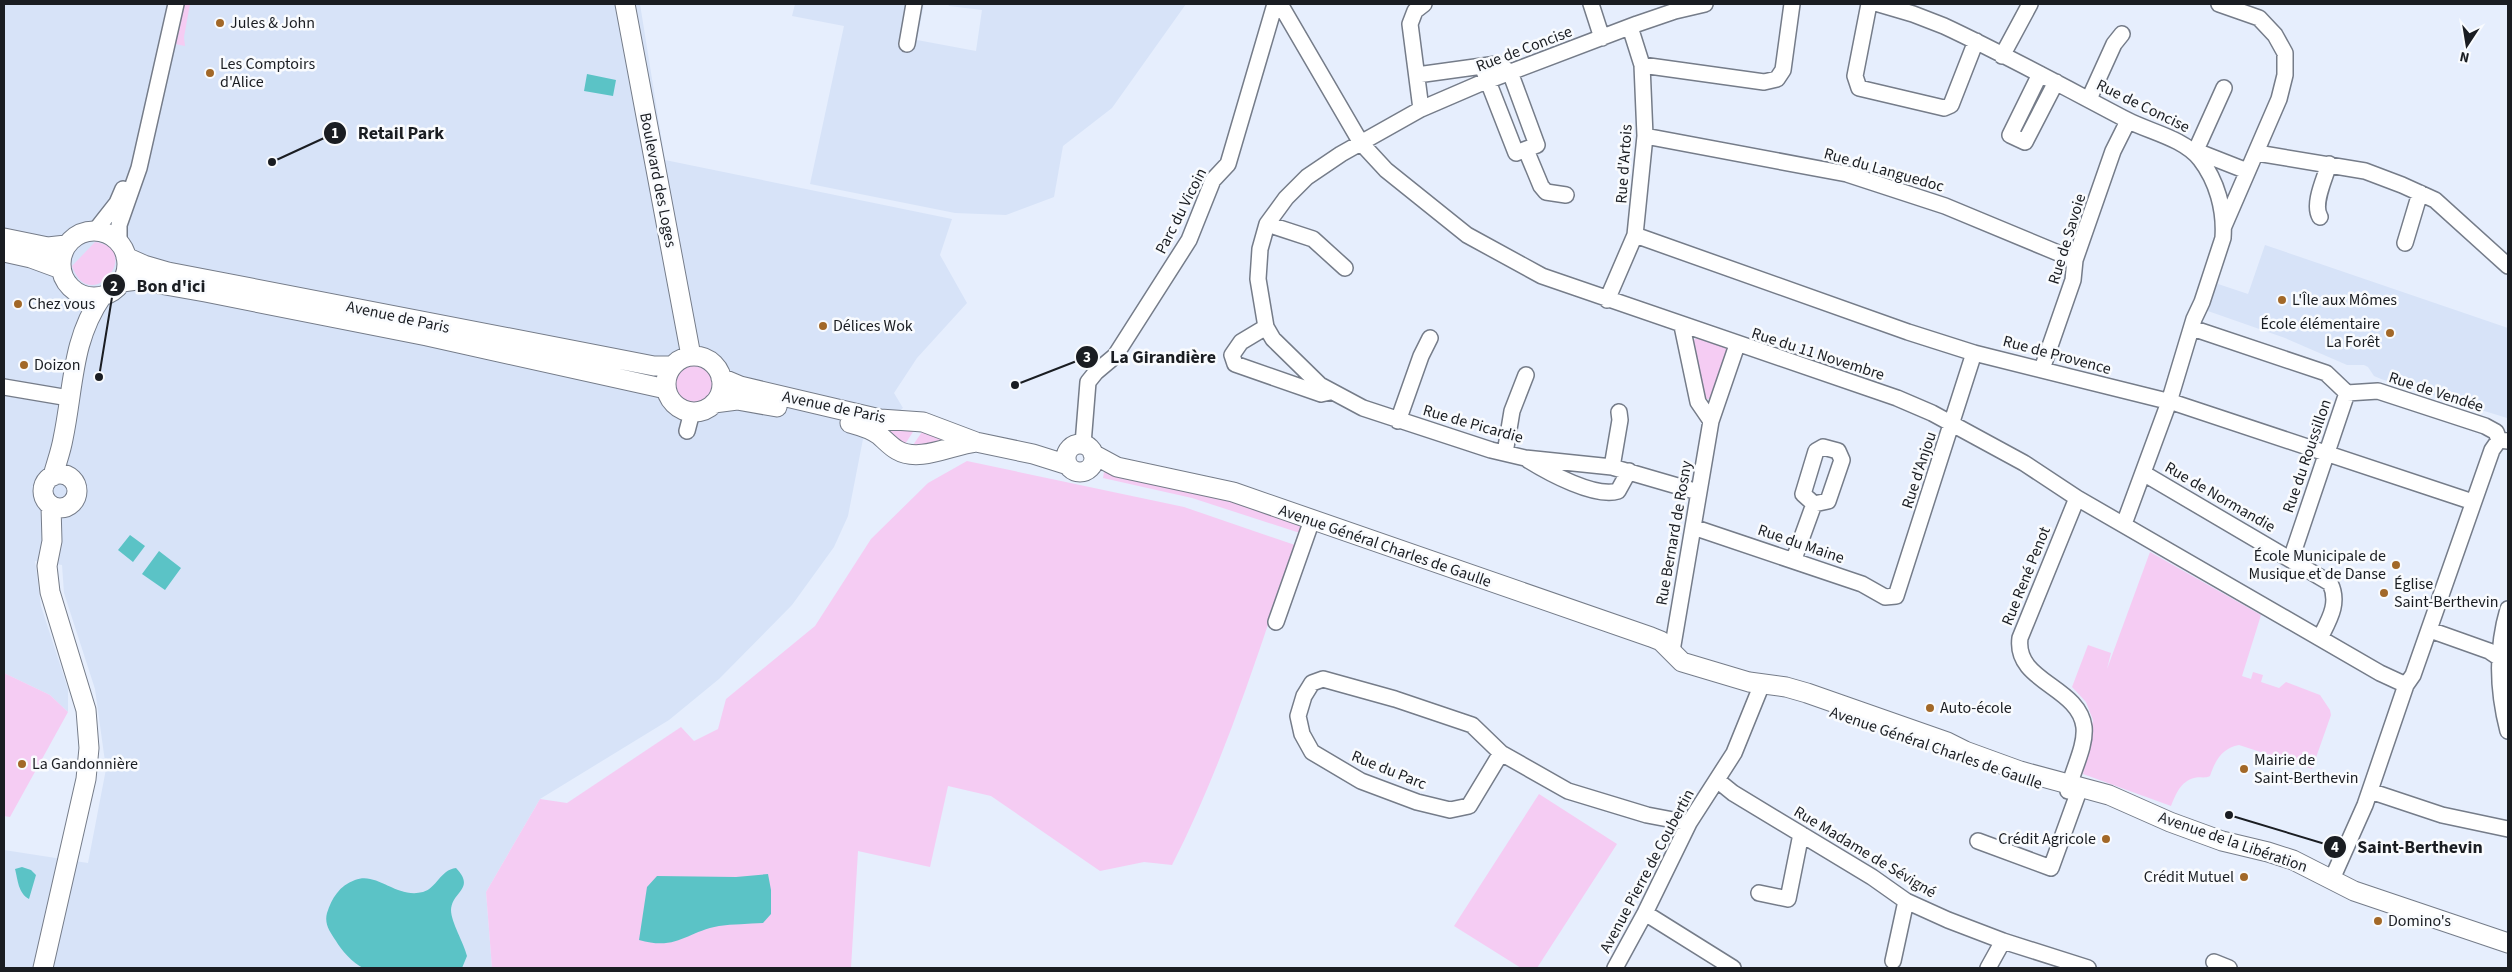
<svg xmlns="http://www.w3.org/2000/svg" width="2512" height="972" font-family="'Source Sans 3',sans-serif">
<rect width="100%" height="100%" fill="#e6eefd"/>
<path fill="#d7e3f8" d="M4 4H640L665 160 952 219 940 255 967 303 917 358 894 393 903 408 863 439 848 516 834 547 792 605 719 679 669 720 540 799 486 892 492 968H4V850L88 863 106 769 95 689 64 593 62 565 35 561 41 606 68 689V712L50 695 4 673Z
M795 4H924L917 40 976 51 982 10 949 6 948 4H1186L1112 108 1063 146 1054 197 1006 215 955 213 810 184 844 26 792 16Z
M2265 245 2508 328 2507 418 2381 379 2374 376 2368 367 2364 365H2347L2285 338 2205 310 2215 283 2248 294Z"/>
<path fill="#f5ccf3" d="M183 4H190L184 37 185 46 175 44Z
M95 242C145 248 90 318 72 266Z
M1698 337 1728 347 1729 353 1713 399H1706L1701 396 1692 341Z
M675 384a20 20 0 1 1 40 0a20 20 0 1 1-40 0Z
M865 419 918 424 902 449Z
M926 426 961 439 909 451Z
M967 461 1184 507 1295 545C1258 653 1224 763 1172 865L1144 862 1100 871 991 796 948 786 930 867 858 851 851 968H492L486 892 540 799 567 803 681 727 694 741 718 729 726 699 815 626 871 539 928 483Z
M1104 472 1218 496 1299 524 1302 526 1303 534 1192 498 1103 478Z
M2150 552 2261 615 2242 676 2251 679 2253 672 2263 675 2261 682 2279 688 2286 682 2320 695 2330 710 2331 715 2312 769 2239 745C2222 748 2215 761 2210 776 2204 779 2199 776 2194 778 2180 782 2176 794 2171 806L2083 774 2093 720 2086 702 2072 687 2088 645 2111 653 2107 669Z
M4 673 50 695 68 712 10 817 4 816Z
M1539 794 1617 844 1537 968H1521L1454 926Z"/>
<path fill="#5bc3c6" d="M587 74 616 80 613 96 584 91Z
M130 535 145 546 133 562 118 550Z
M159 551 181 568 165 590 142 574Z
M22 867 31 870 36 875 29 899C18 893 18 880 15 869Z
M456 868C476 889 452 891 451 910 451 922 464 943 467 956L462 968C447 968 372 972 363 968 353 963 341 950 336 941 330 932 324 924 327 913 332 898 339 886 355 880 377 871 396 899 423 892 437 888 440 870 456 868Z
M768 874 771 890V914L763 923C748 924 733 924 719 926 686 932 677 951 639 940L647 887 657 876 736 877Z"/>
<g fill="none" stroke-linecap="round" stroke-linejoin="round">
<defs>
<path id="minor" d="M1280 4 1361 143 1386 170 1467 235 1542 276 1897 398 1932 413 2024 463 2077 498 2380 673 2406 685
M1591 4 1602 38
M1869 4 1855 76 1859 88 1944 108 1951 105 1976 41
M1879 4 1913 14 1944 26C2006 55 2066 88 2127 120 2150 132 2183 138 2200 159 2217 181 2225 210 2223 238L2202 302 2194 319 2169 402 2124 524
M2219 4 2259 18 2275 35 2285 53V75L2279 99 2224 226
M907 44 914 4
M2002 56 2030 4
M1642 65 1764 82 1777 79 1783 70 1792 4
M2040 74 2010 135 2025 142 2056 82
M1417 75 1497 64 1510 72 1537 145 1516 153 1482 66
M2089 99 2114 44 2122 34
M1421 109 1410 24 1415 11 1424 4
M1645 136 1847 174 1945 206 2075 260
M2191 149 2247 171
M1526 150 1541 186 1546 192 1566 195
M2196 150 2224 88
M2257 153 2365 171 2402 185 2435 200 2508 266
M2320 217C2312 204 2325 178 2329 164
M1267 224 1313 239 1345 268
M95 231 117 203 123 189
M1635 235 1908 332 1974 353 2175 403 2473 502
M119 242V225L139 168 176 4
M2405 243 2420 193
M1607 300 1635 235 1645 136 1642 65 1630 27
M1682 326 1698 402 1711 421
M1266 327 1241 342 1232 355 1235 364 1321 394 1330 392
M2192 328 2326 373 2347 393 2378 391 2485 426 2496 432 2499 440
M2042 369 2073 280 2075 260 2113 151 2128 121
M4 387 69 398
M1398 421 1421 356 1430 338
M687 431 692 412
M1083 444 1088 382 1096 372 1115 356 1189 240 1213 180 1228 164 1275 4
M1823 447 1838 451 1842 460 1828 501 1814 504 1803 494 1816 451Z
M1505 453 1512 411 1526 375
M1528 460C1549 473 1595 498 1618 491L1629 471
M1612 467 1620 420 1619 412
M2143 473 2330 583C2340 603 2329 620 2320 638
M1698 492 1612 467 1525 458 1491 450 1363 408 1320 385 1273 339 1266 327 1258 279 1260 249 1267 224 1286 198 1307 177 1341 154 1421 109 1479 84 1637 24 1675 11 1705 4
M1693 527 1862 584 1885 597 1896 596 1974 353
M1794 559 1814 504
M2291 559 2347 393
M2508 609C2496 650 2497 689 2508 731
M1276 622 1312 520
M2430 630 2489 651 2498 657
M1672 651 1711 421 1737 345
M1501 753 1469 806 1450 810 1417 802 1361 781 1312 752 1302 734 1298 716 1304 696 1312 683 1323 679 1395 699 1472 725 1501 753 1568 791 1647 815 1689 823
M1717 780 1733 793 1872 877 1906 901 1948 920 2003 941 2088 968
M2068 791C2072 771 2086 747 2084 727 2079 686 2014 682 2020 638L2077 498
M2370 791 2442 815 2508 829
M1978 841 2051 868 2080 788
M2332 879 2365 805 2406 685 2413 675 2492 450 2499 440 2508 441
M1759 893 1788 899 1801 834
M1645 913 1733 968
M1893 961 1906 901
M2214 962 2229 968
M1615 968 1645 913 1689 823 1734 753 1762 684
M1988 968 2003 941"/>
<path id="major" d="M625 4 691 356
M61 264a33 33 0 1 1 66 0a33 33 0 1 1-66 0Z
M4 238 48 247 66 245
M4 252 31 258 61 269
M126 257 144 265 168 272 654 366H672
M122 282 137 280 205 292 427 336 666 389
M666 384a28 28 0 1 1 56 0a28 28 0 1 1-56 0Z
M721 378 740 386 880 419 923 422 976 442 1033 454 1068 465
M714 403 737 400 777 407
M850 423C861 426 870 428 879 435 885 440 890 446 897 450 919 463 951 445 976 442
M1066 458a14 14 0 1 1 28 0a14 14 0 1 1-28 0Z
M1093 454 1117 467 1233 492 1651 637 1661 641 1682 662 1749 682 1786 687 1807 693 1947 742 1965 751 2020 771 2109 795 2170 822 2222 841 2268 852 2293 860 2354 891 2508 943
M43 491a17 17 0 1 1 34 0a17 17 0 1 1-34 0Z
M53 476C56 464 61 451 63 439 74 387 71 341 102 296
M43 968 86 779 89 748 86 710 50 592 47 566 52 541 51 506"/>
</defs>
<use href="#minor" stroke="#757c89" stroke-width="18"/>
<use href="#major" stroke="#757c89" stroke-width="21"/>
<use href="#minor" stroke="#fff" stroke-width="15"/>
<use href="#major" stroke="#fff" stroke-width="19"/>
</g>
<g fill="#a26828" stroke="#f9fbfe" stroke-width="2">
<circle cx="220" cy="23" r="5"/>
<circle cx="210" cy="73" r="5"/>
<circle cx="2282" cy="300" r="5"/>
<circle cx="18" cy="304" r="5"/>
<circle cx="823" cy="326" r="5"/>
<circle cx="2390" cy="333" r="5"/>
<circle cx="24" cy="365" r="5"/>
<circle cx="2396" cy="565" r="5"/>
<circle cx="2384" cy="593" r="5"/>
<circle cx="1930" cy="708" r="5"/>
<circle cx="22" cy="764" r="5"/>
<circle cx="2244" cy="769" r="5"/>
<circle cx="2106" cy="839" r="5"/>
<circle cx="2244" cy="877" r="5"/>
<circle cx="2378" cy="921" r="5"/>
</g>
<g text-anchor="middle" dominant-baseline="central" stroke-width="5" stroke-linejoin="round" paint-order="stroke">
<g font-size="16" fill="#1a1d22" stroke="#f9fbfe" text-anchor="start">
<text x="230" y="23">Jules &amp; John</text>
<text x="220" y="64">Les Comptoirs<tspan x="220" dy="18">d'Alice</tspan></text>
<text x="2292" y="300">L'Île aux Mômes</text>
<text x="28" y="304">Chez vous</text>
<text x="2380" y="324" text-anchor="end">École élémentaire<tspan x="2380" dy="18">La Forêt</tspan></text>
<text x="833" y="326">Délices Wok</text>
<text x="34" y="365">Doizon</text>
<text x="2386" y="556" text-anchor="end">École Municipale de<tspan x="2386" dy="18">Musique et de Danse</tspan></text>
<text x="2394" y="584">Église<tspan x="2394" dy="18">Saint-Berthevin</tspan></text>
<text x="1940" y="708">Auto-école</text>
<text x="2254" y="760">Mairie de<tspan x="2254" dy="18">Saint-Berthevin</tspan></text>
<text x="32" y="764">La Gandonnière</text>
<text x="2096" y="839" text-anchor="end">Crédit Agricole</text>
<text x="2234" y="877" text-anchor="end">Crédit Mutuel</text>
<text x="2388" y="921">Domino's</text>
</g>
<g font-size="16" fill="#1a1d22" stroke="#f9fbfe">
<text transform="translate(1524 49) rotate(-21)">Rue de Concise</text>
<text transform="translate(2143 106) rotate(26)">Rue de Concise</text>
<text transform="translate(1624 164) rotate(-86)">Rue d'Artois</text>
<text transform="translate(1884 170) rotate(16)">Rue du Languedoc</text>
<text transform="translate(658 180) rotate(79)">Boulevard des Loges</text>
<text transform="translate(1181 211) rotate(-63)">Parc du Vicoin</text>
<text transform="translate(2067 239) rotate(-73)">Rue de Savoie</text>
<text transform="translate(398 317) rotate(12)">Avenue de Paris</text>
<text transform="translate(1818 354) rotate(18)">Rue du 11 Novembre</text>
<text transform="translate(2057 355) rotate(15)">Rue de Provence</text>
<text transform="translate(2436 392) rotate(18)">Rue de Vendée</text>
<text transform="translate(834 407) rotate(12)">Avenue de Paris</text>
<text transform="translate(1473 424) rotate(16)">Rue de Picardie</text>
<text transform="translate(2307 456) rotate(-71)">Rue du Roussillon</text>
<text transform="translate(1919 470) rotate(-72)">Rue d'Anjou</text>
<text transform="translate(2220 497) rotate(30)">Rue de Normandie</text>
<text transform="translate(1674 533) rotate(-80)">Rue Bernard de Rosny</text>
<text transform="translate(1801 544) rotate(19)">Rue du Maine</text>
<text transform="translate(1385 546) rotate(19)">Avenue Général Charles de Gaulle</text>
<text transform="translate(2026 576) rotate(-68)">Rue René Penot</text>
<text transform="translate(1936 748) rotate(19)">Avenue Général Charles de Gaulle</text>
<text transform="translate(1389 770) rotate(22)">Rue du Parc</text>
<text transform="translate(2233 842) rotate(19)">Avenue de la Libération</text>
<text transform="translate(1865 852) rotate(31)">Rue Madame de Sévigné</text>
<text transform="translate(1647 871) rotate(-62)">Avenue Pierre de Coubertin</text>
</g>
</g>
<path fill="none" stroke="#1a1d22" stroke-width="2" d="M272 162L335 133M99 377L114 285M1015 385L1087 357M2229 815L2335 847"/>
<g fill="#1a1d22" stroke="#f9fbfe" stroke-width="2">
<circle cx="272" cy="162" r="5"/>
<circle cx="99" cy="377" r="5"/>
<circle cx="1015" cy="385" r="5"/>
<circle cx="2229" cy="815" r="5"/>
<circle cx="335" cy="133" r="12"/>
<circle cx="114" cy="285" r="12"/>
<circle cx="1087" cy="357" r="12"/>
<circle cx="2335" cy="847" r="12"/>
</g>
<g font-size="15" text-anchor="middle" font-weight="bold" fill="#fff">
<text x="335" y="138">1</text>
<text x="114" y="291">2</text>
<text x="1087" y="362">3</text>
<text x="2335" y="852">4</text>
</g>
<g font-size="18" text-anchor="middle" font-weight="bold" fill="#1a1d22" stroke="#f9fbfe" stroke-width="5" stroke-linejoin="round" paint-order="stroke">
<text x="401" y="139">Retail Park</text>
<text x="171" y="292">Bon d'ici</text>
<text x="1163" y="363">La Girandière</text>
<text x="2420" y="853">Saint-Berthevin</text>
</g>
<rect width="2512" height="972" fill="none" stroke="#1a1d22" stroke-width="10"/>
<g transform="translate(2467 45) rotate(192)" stroke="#f9fbfe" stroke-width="4" paint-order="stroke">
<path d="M0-4L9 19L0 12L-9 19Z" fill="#1a1d22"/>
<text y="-8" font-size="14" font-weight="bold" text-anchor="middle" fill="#1a1d22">N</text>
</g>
</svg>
